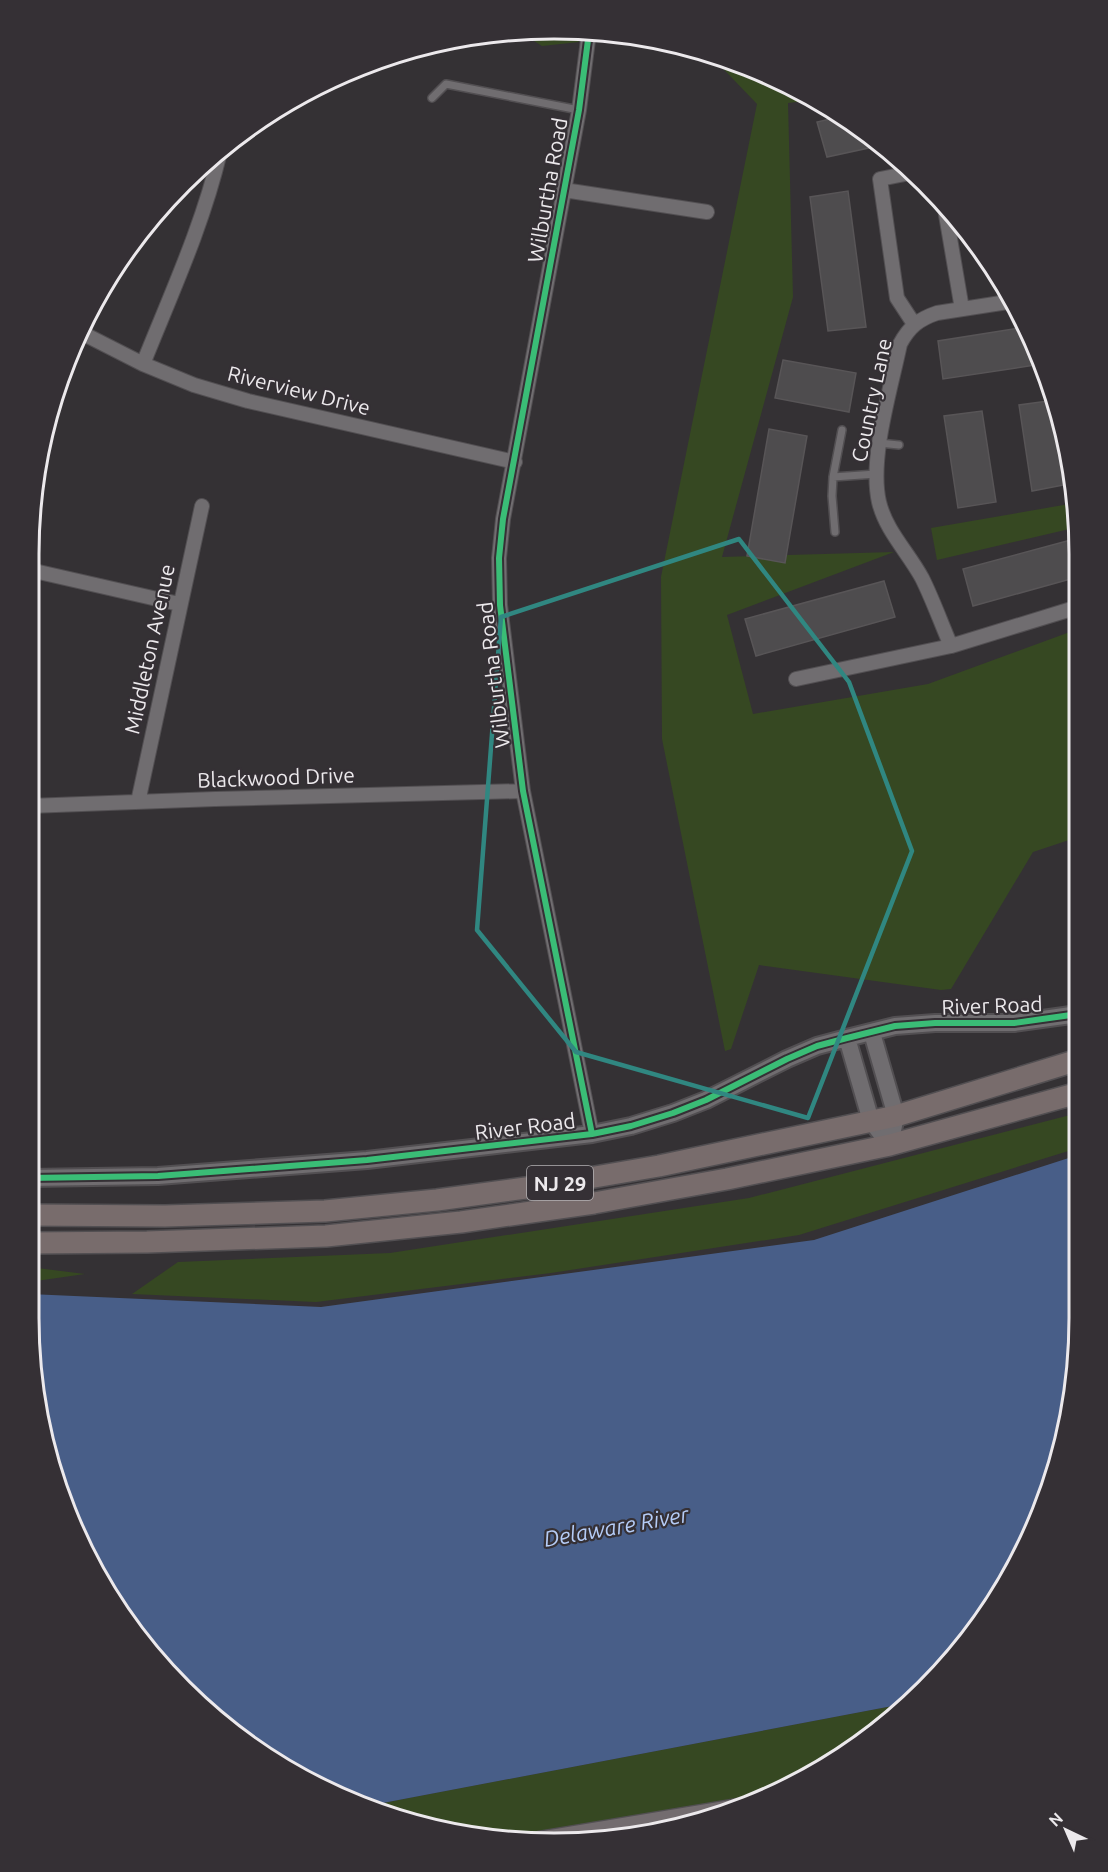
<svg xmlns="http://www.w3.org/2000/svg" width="1108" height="1872" font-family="Ubuntu,sans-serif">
<rect width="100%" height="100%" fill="#343134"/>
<path fill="#364822" d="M554 29 570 30 579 42 542 46 520 32Z
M709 54 755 69 814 100 788 103 793 297 722 557 894 552 727 615 753 714 928 684 1078 629V837L1033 852 951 989 941 990 759 965 731 1049 725 1051 662 739 661 577 757 104Z
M1075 503 1078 527 937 560 931 528Z
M1078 1113V1148L799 1235 551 1273 316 1302 132 1294 178 1262 390 1253 749 1198Z
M29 1267 85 1274 29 1282Z
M903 1704 874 1735 746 1803 536 1841 385 1816 367 1806Z"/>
<path fill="#485e88" d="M1078 1155V1353L1051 1487 991 1610 903 1704 367 1806 234 1735 137 1638 56 1487 29 1318V1294L321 1307 814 1240Z"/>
<path fill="#4e4c4e" stroke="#585557" stroke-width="1.5" d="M843 116 846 117 878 146 827 157 817 122Z
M848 191 866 327 828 331 810 197Z
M1026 327 1042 364 943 379 938 341Z
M783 360 856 373 849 412 775 398Z
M1055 400 1069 484 1032 491 1019 405Z
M982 411 996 502 958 508 944 416Z
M769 429 807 436 785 563 747 556Z
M1078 538V577L973 606 963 569Z
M884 581 895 617 756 656 745 619Z"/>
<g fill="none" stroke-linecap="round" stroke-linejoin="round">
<defs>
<path id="service" d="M432 98 446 84 579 110
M879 443 899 445
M833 477 876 474
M835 532 832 496 833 477 842 430"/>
<path id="minor" d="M589 32 579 110 503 519 499 558 500 605 523 791 592 1134
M910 173 880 179 897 298 914 324
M564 190 707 212
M944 203 962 309
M82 333 143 364 194 385 248 401 515 462
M143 364C171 294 203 225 220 152
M30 570 179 604
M951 646C941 623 933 600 922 578 908 552 886 531 879 502 869 458 891 388 900 344 909 327 919 319 937 313L1014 301
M796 679 951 646 1078 607
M138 802 202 506
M29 806 215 799 523 791"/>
<path id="tertiary" d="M872 1033 896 1116 890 1145
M847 1038 871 1121 890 1145
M29 1178 158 1176 367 1160 592 1134 631 1126 673 1113 706 1100 787 1059 817 1046 847 1038 895 1026 935 1023H1014L1078 1014"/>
<path id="secondary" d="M539 1841 738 1808"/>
<path id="trunk" d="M29 1215 165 1216 325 1211 437 1200 548 1185 659 1166 896 1116 1078 1060
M29 1243 147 1242 326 1236 461 1222 594 1203 727 1179 890 1145 1078 1093"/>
</defs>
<use href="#service" stroke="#524f52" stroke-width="10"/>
<use href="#minor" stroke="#524f52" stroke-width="16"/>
<use href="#tertiary" stroke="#524f52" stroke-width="20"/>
<use href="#secondary" stroke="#524f52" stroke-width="21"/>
<use href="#trunk" stroke="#524f52" stroke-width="24"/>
<use href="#service" stroke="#706d70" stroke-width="7"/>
<use href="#minor" stroke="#706d70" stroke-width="14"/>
<use href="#tertiary" stroke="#706d70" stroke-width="16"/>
<use href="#secondary" stroke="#736c6f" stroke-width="18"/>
<use href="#trunk" stroke="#786c6c" stroke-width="21"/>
<defs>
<path id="cycleway" d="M589 32 579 110 503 519 499 558 500 605 523 791 592 1134
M29 1178 158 1176 367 1160 592 1134 631 1126 673 1113 706 1100 787 1059 817 1046 847 1038 895 1026 935 1023H1014L1078 1014"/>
</defs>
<use href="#cycleway" stroke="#353035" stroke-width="10"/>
<use href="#cycleway" stroke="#3abd76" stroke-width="6"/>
</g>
<path fill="none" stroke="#308781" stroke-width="4.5" stroke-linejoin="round" d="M739 539 849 682 912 851 808 1118 576 1052 477 930 501 617Z"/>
<g text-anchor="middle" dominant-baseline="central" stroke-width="4.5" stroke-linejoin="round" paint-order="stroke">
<rect fill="#353035" stroke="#b5b2b5" stroke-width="1.5" x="527" y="1166" width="66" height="34" rx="4.5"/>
<g font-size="20" font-weight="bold" fill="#ece9ec">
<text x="560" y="1183">NJ 29</text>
</g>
<g font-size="21" fill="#ece9ec" stroke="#353035">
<text transform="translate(547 190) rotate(-80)">Wilburtha Road</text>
<text transform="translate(299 390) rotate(14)">Riverview Drive</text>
<text transform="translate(871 400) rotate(-78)">Country Lane</text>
<text transform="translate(149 649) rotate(-78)">Middleton Avenue</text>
<text transform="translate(493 675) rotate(-97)">Wilburtha Road</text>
<text transform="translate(276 777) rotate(-2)">Blackwood Drive</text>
<text transform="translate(992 1005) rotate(-2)">River Road</text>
<text transform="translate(525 1126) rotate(-7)">River Road</text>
</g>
<g font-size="22" font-style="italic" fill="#b5ccf7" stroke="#353035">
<text transform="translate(616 1526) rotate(-10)">Delaware River</text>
</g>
</g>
<path d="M0 0H1108V1872H0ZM554 39H554A515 515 0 0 1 1069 554V1318A515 515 0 0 1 554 1833H554A515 515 0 0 1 39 1318V554A515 515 0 0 1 554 39Z" fill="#353035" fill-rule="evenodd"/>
<path fill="none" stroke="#ece9ec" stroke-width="3" d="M554 39H554A515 515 0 0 1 1069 554V1318A515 515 0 0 1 554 1833H554A515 515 0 0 1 39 1318V554A515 515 0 0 1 554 39Z"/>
<g transform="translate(1066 1830) rotate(316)" stroke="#353035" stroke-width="4.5" paint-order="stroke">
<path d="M0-4.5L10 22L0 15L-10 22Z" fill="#ece9ec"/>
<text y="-9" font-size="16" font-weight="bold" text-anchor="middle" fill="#ece9ec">N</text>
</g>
</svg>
